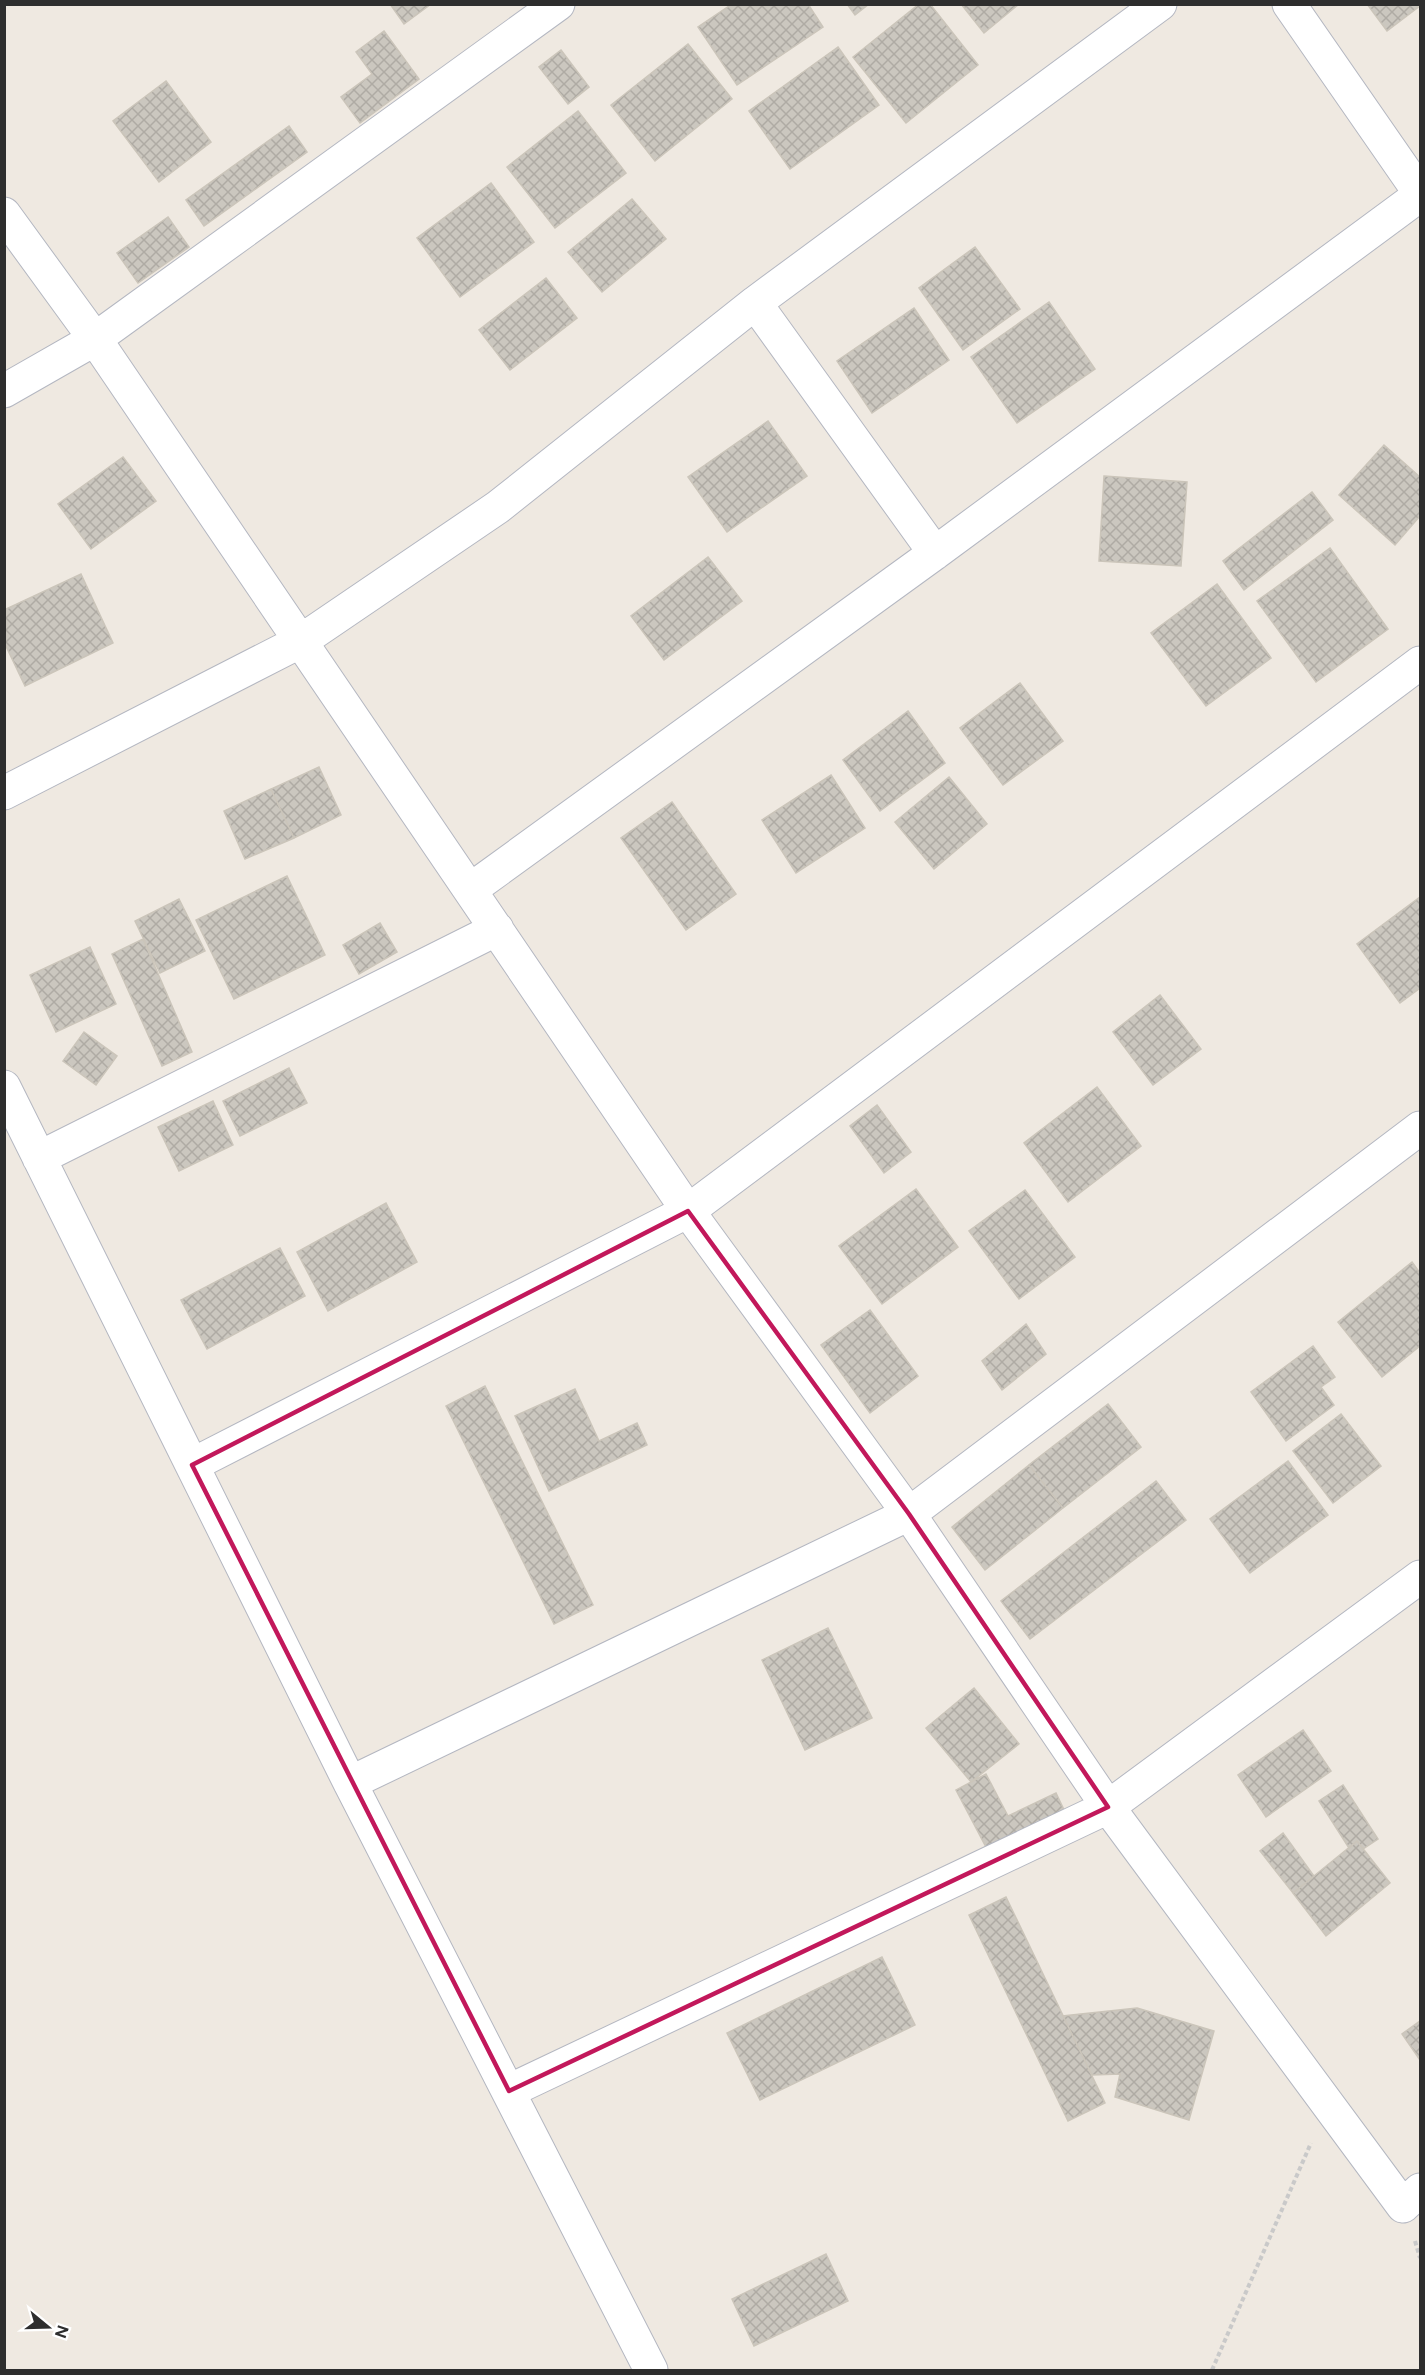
<svg xmlns="http://www.w3.org/2000/svg" width="1425" height="2375" font-family="Figtree,sans-serif">
<defs>
<pattern id="building-cross-hatch" width="8" height="8" patternUnits="userSpaceOnUse" patternTransform="scale(1.5)"><rect width="8" height="8" fill="#cbc7bf"/><path d="M0 0l8 8M0 8l8-8" fill="none" stroke="#afaba4"/></pattern>
</defs>
<rect width="100%" height="100%" fill="#efe9e1"/>
<path fill="url(#building-cross-hatch)" stroke="#cbc5ba" stroke-width="1.5" d="M390 4H431L404 24Z
M732 4H808L823 27 737 85 698 27Z
M847 4H869L855 15Z
M919 4H930L978 65 906 123 853 57Z
M961 4H1019L984 33Z
M1367 4H1420V6L1387 31Z
M384 31 419 79 360 123 341 97 372 74 356 52Z
M688 44 732 99 655 161 611 105Z
M838 47 879 105 790 169 749 111Z
M561 50 589 87 568 104 539 67Z
M166 81 211 142 159 182 113 121Z
M578 111 626 173 555 228 507 167Z
M289 126 307 152 204 226 186 200Z
M491 183 534 242 460 297 417 238Z
M632 199 666 239 602 292 568 252Z
M168 217 189 247 138 283 117 253Z
M975 247 1020 309 963 350 919 288Z
M546 278 577 318 510 370 479 330Z
M1049 302 1095 369 1017 423 971 357Z
M914 308 949 360 872 413 837 361Z
M768 421 807 476 727 532 688 477Z
M1384 445 1420 477V516L1395 545 1339 495Z
M123 457 156 501 91 549 58 504Z
M1104 476 1187 482 1181 566 1099 561Z
M1312 492 1333 520 1244 590 1223 561Z
M1330 548 1388 629 1316 682 1257 601Z
M708 557 742 601 664 660 631 616Z
M81 574 113 643 25 686 4 642V610Z
M1217 584 1271 658 1206 706 1151 633Z
M1020 683 1063 741 1003 785 960 728Z
M908 711 945 763 880 811 843 760Z
M319 767 341 815 294 838 271 789Z
M831 775 865 828 796 873 762 820Z
M949 777 987 824 934 869 895 822Z
M271 789 294 838 245 859 224 811Z
M672 802 736 894 686 930 621 838Z
M287 876 325 955 234 999 196 920Z
M1420 897V988L1400 1003 1357 944Z
M179 899 205 951 160 973 135 921Z
M380 923 397 952 359 974 343 945Z
M143 939 192 1052 162 1066 112 954Z
M90 947 116 1004 56 1032 30 975Z
M1160 995 1201 1049 1153 1085 1113 1032Z
M84 1032 117 1056 96 1085 63 1061Z
M289 1068 307 1103 240 1136 223 1101Z
M1097 1087 1141 1146 1068 1202 1024 1143Z
M213 1101 233 1145 179 1171 158 1127Z
M877 1105 911 1152 884 1173 850 1126Z
M916 1189 958 1247 882 1304 839 1246Z
M1025 1190 1075 1257 1019 1299 969 1231Z
M386 1203 417 1262 328 1311 297 1252Z
M280 1248 305 1296 207 1349 181 1300Z
M1412 1262 1420 1273V1346L1382 1377 1338 1322Z
M870 1310 918 1376 870 1413 821 1345Z
M1026 1324 1046 1354 1002 1390 982 1361Z
M1313 1346 1335 1377 1321 1387 1334 1405 1286 1441 1251 1392Z
M485 1386 593 1605 554 1624 446 1406Z
M575 1389 599 1441 637 1423 647 1445 549 1491 515 1416Z
M1108 1404 1141 1447 1063 1508 1029 1465Z
M1341 1414 1381 1466 1333 1503 1293 1451Z
M1288 1461 1328 1515 1250 1573 1210 1519Z
M1029 1465 1063 1508 985 1570 952 1527Z
M1156 1481 1186 1520 1030 1639 1001 1601Z
M828 1628 872 1718 805 1750 762 1660Z
M974 1688 1019 1744 971 1782 926 1728Z
M1303 1730 1331 1771 1266 1817 1238 1775Z
M986 1774 1008 1816 1056 1793 1065 1812 987 1849 956 1790Z
M1343 1785 1378 1839 1363 1849 1357 1841 1349 1848 1319 1801Z
M1283 1833 1314 1876 1293 1893 1260 1851Z
M1357 1841 1390 1883 1326 1936 1293 1893Z
M1006 1897 1105 2103 1068 2121 969 1915Z
M882 1957 915 2025 760 2100 727 2033Z
M1137 2008 1214 2031 1189 2120 1115 2097 1120 2074 1092 2075 1063 2016Z
M1420 2021V2060L1402 2034Z
M826 2254 848 2301 754 2346 732 2299Z"/>
<g fill="none" stroke-linecap="round" stroke-linejoin="round">
<defs>
<path id="minor" d="M1289 4 1420 193
M4 214 95 339 688 1211 909 1514 1108 1807 1403 2206 1420 2190
M755 303 935 553
M4 391 95 339 558 4
M4 793 301 641 498 507 755 303 1160 4
M470 890 935 553 1420 195
M4 1087 350 1783 651 2370
M39 1158 497 929
M192 1465 688 1211 1420 663
M350 1783 909 1514 1420 1128
M509 2091 1108 1807 1420 1577"/>
</defs>
<use href="#minor" stroke="#b4b7c1" stroke-width="35"/>
<path stroke="#c9c9c9" stroke-width="4" stroke-dasharray="4.5 3" stroke-linecap="butt" d="M1415 2241 1420 2258
M1212 2370 1311 2143"/>
<use href="#minor" stroke="#fff" stroke-width="33"/>
</g>
<path fill="none" stroke="#c2185b" stroke-width="4.5" stroke-linejoin="round" d="M688 1211 909 1514 1108 1807 509 2091 192 1465Z"/>
<rect width="1425" height="2375" fill="none" stroke="#2e2e2e" stroke-width="12"/>
<g transform="translate(48 2327) rotate(109)" stroke="#ffffff" stroke-width="4.5" paint-order="stroke">
<path d="M0-4.5L10 22L0 15L-10 22Z" fill="#2e2e2e"/>
<text y="-9" font-size="16" font-weight="bold" text-anchor="middle" fill="#2e2e2e">N</text>
</g>
</svg>
